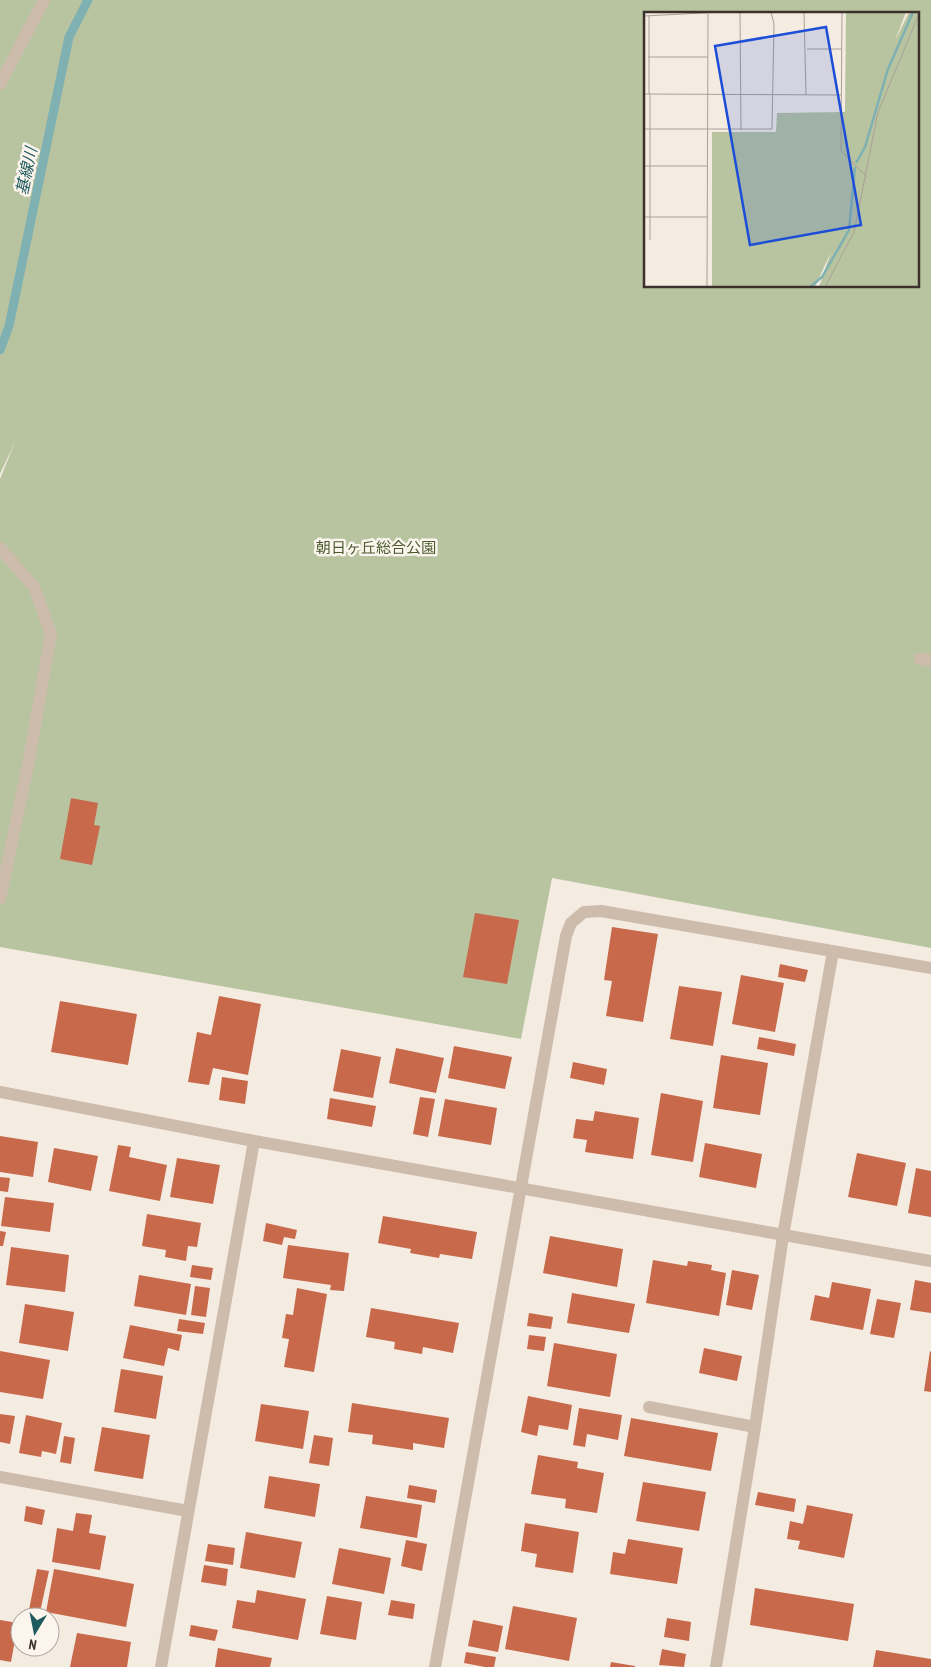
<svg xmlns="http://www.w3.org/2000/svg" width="931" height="1667" font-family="'PT Sans Narrow','Noto Sans JP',sans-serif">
<rect width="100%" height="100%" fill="#f4ebe1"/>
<path fill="#b8c4a0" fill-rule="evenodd" d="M0 0H931V948L552 878 521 1039 0 947V479L15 442 0 474ZM645 14H917V286H645Z"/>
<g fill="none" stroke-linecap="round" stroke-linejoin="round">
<path stroke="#7fb0b2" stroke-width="9" d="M0 350 9 326 69 37 88 0"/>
</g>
<path fill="#c8694b" d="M71 798 98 803 94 825 100 826 92 865 60 859Z
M475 913 519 920 507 984 463 977Z
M612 927 658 934 643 1022 606 1016 612 981 604 980Z
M780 964 808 970 805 982 778 977Z
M741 975 784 983 775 1032 732 1024Z
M679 986 722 992 713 1046 670 1039Z
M219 996 261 1004 248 1075 213 1068 209 1085 188 1082 197 1032 211 1035Z
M60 1001 137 1014 128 1065 51 1052Z
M759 1037 796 1044 794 1056 757 1049Z
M454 1046 512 1057 505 1089 448 1078Z
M396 1048 444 1058 436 1093 389 1083Z
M341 1049 381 1057 373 1098 333 1091Z
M721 1055 768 1063 760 1115 713 1108Z
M573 1062 607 1069 604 1085 570 1078Z
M222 1077 248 1081 245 1104 219 1100Z
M661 1093 703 1101 693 1162 651 1155Z
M420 1097 435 1099 428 1137 413 1134Z
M330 1098 376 1106 372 1127 327 1119Z
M445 1099 497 1108 491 1145 438 1136Z
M595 1111 639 1118 633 1159 585 1152 587 1140 573 1138 576 1119 593 1121Z
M0 1136 38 1142 33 1177 0 1172Z
M705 1143 762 1154 756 1188 699 1177Z
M118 1145 131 1147 129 1157 167 1165 160 1201 109 1191Z
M54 1148 98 1156 91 1191 48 1182Z
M857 1153 906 1163 897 1206 848 1197Z
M177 1158 220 1165 213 1204 170 1197Z
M916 1168 931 1171V1217L908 1213Z
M0 1177 10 1178 8 1192 0 1191Z
M5 1197 54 1203 50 1232 1 1226Z
M147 1214 201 1223 197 1247 188 1246 186 1261 165 1257 166 1250 142 1246Z
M383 1216 477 1232 472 1259 440 1254 439 1258 410 1253 411 1249 378 1243Z
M266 1223 297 1230 295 1239 284 1237 282 1245 263 1241Z
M0 1231 6 1232 3 1246H0Z
M550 1236 623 1249 617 1287 543 1273Z
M288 1245 349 1253 344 1291 330 1290 331 1285 283 1278Z
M11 1247 69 1255 65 1292 6 1285Z
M653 1260 687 1266 688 1261 712 1265 711 1270 726 1273 719 1316 646 1303Z
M192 1265 213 1268 211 1280 190 1277Z
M732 1270 759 1275 752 1310 726 1305Z
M139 1275 191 1284 186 1315 134 1306Z
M915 1280 931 1283V1313L910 1310Z
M832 1282 871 1289 863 1330 810 1320 815 1295 829 1298Z
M195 1286 210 1288 206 1317 191 1315Z
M297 1288 327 1294 314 1372 284 1367 289 1339 282 1338 286 1314 293 1315Z
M572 1293 635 1304 629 1333 567 1323Z
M877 1299 901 1303 894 1338 870 1334Z
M25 1304 74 1312 68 1351 19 1343Z
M371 1308 459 1323 453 1353 423 1347 422 1354 394 1349 395 1342 366 1337Z
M529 1313 553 1317 551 1329 527 1326Z
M179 1319 205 1323 203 1334 177 1331Z
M130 1325 182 1335 179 1351 168 1348 164 1366 123 1358Z
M529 1335 546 1337 544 1351 527 1349Z
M554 1343 617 1354 610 1397 547 1386Z
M704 1348 742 1356 737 1381 699 1373Z
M0 1351 50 1360 43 1399 0 1392Z
M930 1351 931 1352V1392L924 1391Z
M121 1369 163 1376 156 1419 114 1412Z
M528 1396 572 1405 568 1430 539 1425 537 1436 521 1432Z
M352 1403 449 1418 444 1448 413 1443V1450L372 1444 373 1435 348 1432Z
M261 1404 309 1411 303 1449 255 1441Z
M579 1408 622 1415 618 1440 587 1434 585 1447 573 1445Z
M0 1414 15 1416 10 1444 0 1442Z
M26 1415 62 1423 56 1454 42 1451 41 1457 19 1453Z
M631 1418 718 1433 711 1471 624 1456Z
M102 1427 150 1435 143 1479 94 1471Z
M314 1435 333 1438 329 1466 309 1463Z
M64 1436 75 1438 71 1464 60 1462Z
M538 1455 578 1462 577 1468 604 1473 597 1513 565 1508 566 1499 531 1494Z
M269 1476 320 1484 315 1517 264 1508Z
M643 1482 706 1492 699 1531 636 1521Z
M409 1485 437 1490 435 1503 407 1498Z
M758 1492 796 1499 794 1512 755 1505Z
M366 1496 422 1505 417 1538 360 1528Z
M807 1505 853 1514 844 1558 798 1549 800 1541 787 1539 790 1521 803 1524Z
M26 1506 45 1510 42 1525 24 1521Z
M76 1513 92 1515 89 1533 106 1536 100 1570 52 1562 57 1528 73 1531Z
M525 1523 579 1532 573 1573 535 1567 537 1554 521 1551Z
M246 1532 302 1542 295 1578 240 1568Z
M628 1539 683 1548 677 1584 610 1574 613 1552 625 1554Z
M406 1540 427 1544 422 1571 401 1566Z
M208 1544 235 1548 233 1565 205 1561Z
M339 1548 391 1558 384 1594 332 1584Z
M204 1565 228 1569 226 1586 201 1582Z
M37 1569 49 1571 40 1612 29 1610Z
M54 1569 134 1584 126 1627 46 1612Z
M755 1588 854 1604 848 1641 750 1625Z
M257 1590 306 1599 298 1640 232 1628 237 1600 255 1603Z
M327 1596 362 1602 356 1640 320 1634Z
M391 1600 415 1604 413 1619 388 1615Z
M513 1606 577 1618 569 1661 505 1649Z
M667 1618 691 1622 689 1641 664 1637Z
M0 1620 18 1623 11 1662 0 1660Z
M473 1620 503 1626 498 1652 468 1646Z
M191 1625 218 1630 215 1641 189 1636Z
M77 1633 131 1642 127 1667H70Z
M218 1648 272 1658 270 1667H215Z
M662 1649 686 1654 684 1667 659 1665Z
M876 1650 931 1659V1667H873Z
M466 1652 496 1657 494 1667H485L464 1663Z
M611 1662 635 1666V1667H610Z"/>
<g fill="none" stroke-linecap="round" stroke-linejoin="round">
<path stroke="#cdbbac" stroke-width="12" d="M649 1407 755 1427"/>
<path stroke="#cdbbac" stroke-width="12" d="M920 659 931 661"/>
<path stroke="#cdbbac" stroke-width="12" d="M0 84 44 0
M0 548 34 587 51 634 28 765 0 899
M0 1092 254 1141 931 1261
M0 1477 188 1511
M161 1667 254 1141
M435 1667 566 936 571 923 584 912 601 911 931 968
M716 1667 755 1427 783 1236 833 951"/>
</g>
<g text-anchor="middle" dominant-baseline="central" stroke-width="5" stroke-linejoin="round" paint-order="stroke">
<g font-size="15" fill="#4a5a2e" stroke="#fbf5ee">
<text x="376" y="547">朝日ヶ丘総合公園</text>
</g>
<g font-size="16" font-style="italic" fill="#1f5a5e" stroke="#fbf5ee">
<text transform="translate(26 171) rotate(-78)">基線川</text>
</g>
</g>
<g transform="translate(644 12)">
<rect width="275" height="275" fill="#f4ebe1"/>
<path d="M202 0H262L251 29 265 0H275V275H175L187 240 171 275H68V120H132L133 101 201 100Z" fill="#b8c4a0"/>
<path fill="none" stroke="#7fb0b2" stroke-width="2.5" d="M212 151 221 135 244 57 269 0M166 275 178 265 205 218 211 155"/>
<path fill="none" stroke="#aaa098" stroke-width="1" d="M96 0 97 118M160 0 162 83M198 0 197 139 223 165M0 4 78 0M5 4V82M163 37H198M4 45H64M0 82 198 83M0 117H128L130 12 127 0M0 154H64M0 205H64M6 228V82M63 275 64 2M181 275 210 220 234 100 275 2"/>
<path fill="#1d4ed8" fill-opacity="0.15" stroke="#1d4ed8" stroke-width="2.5" d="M182 15 217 213 106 233 71 34Z"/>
<rect width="275" height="275" fill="none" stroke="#3b302b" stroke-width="2.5"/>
</g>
<g transform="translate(35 1632) rotate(190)"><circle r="24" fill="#fbf5ee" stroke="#aea6a0"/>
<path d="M0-4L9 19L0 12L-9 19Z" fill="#1f5a5e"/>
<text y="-8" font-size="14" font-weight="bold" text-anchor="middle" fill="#3b302b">N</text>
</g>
</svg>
